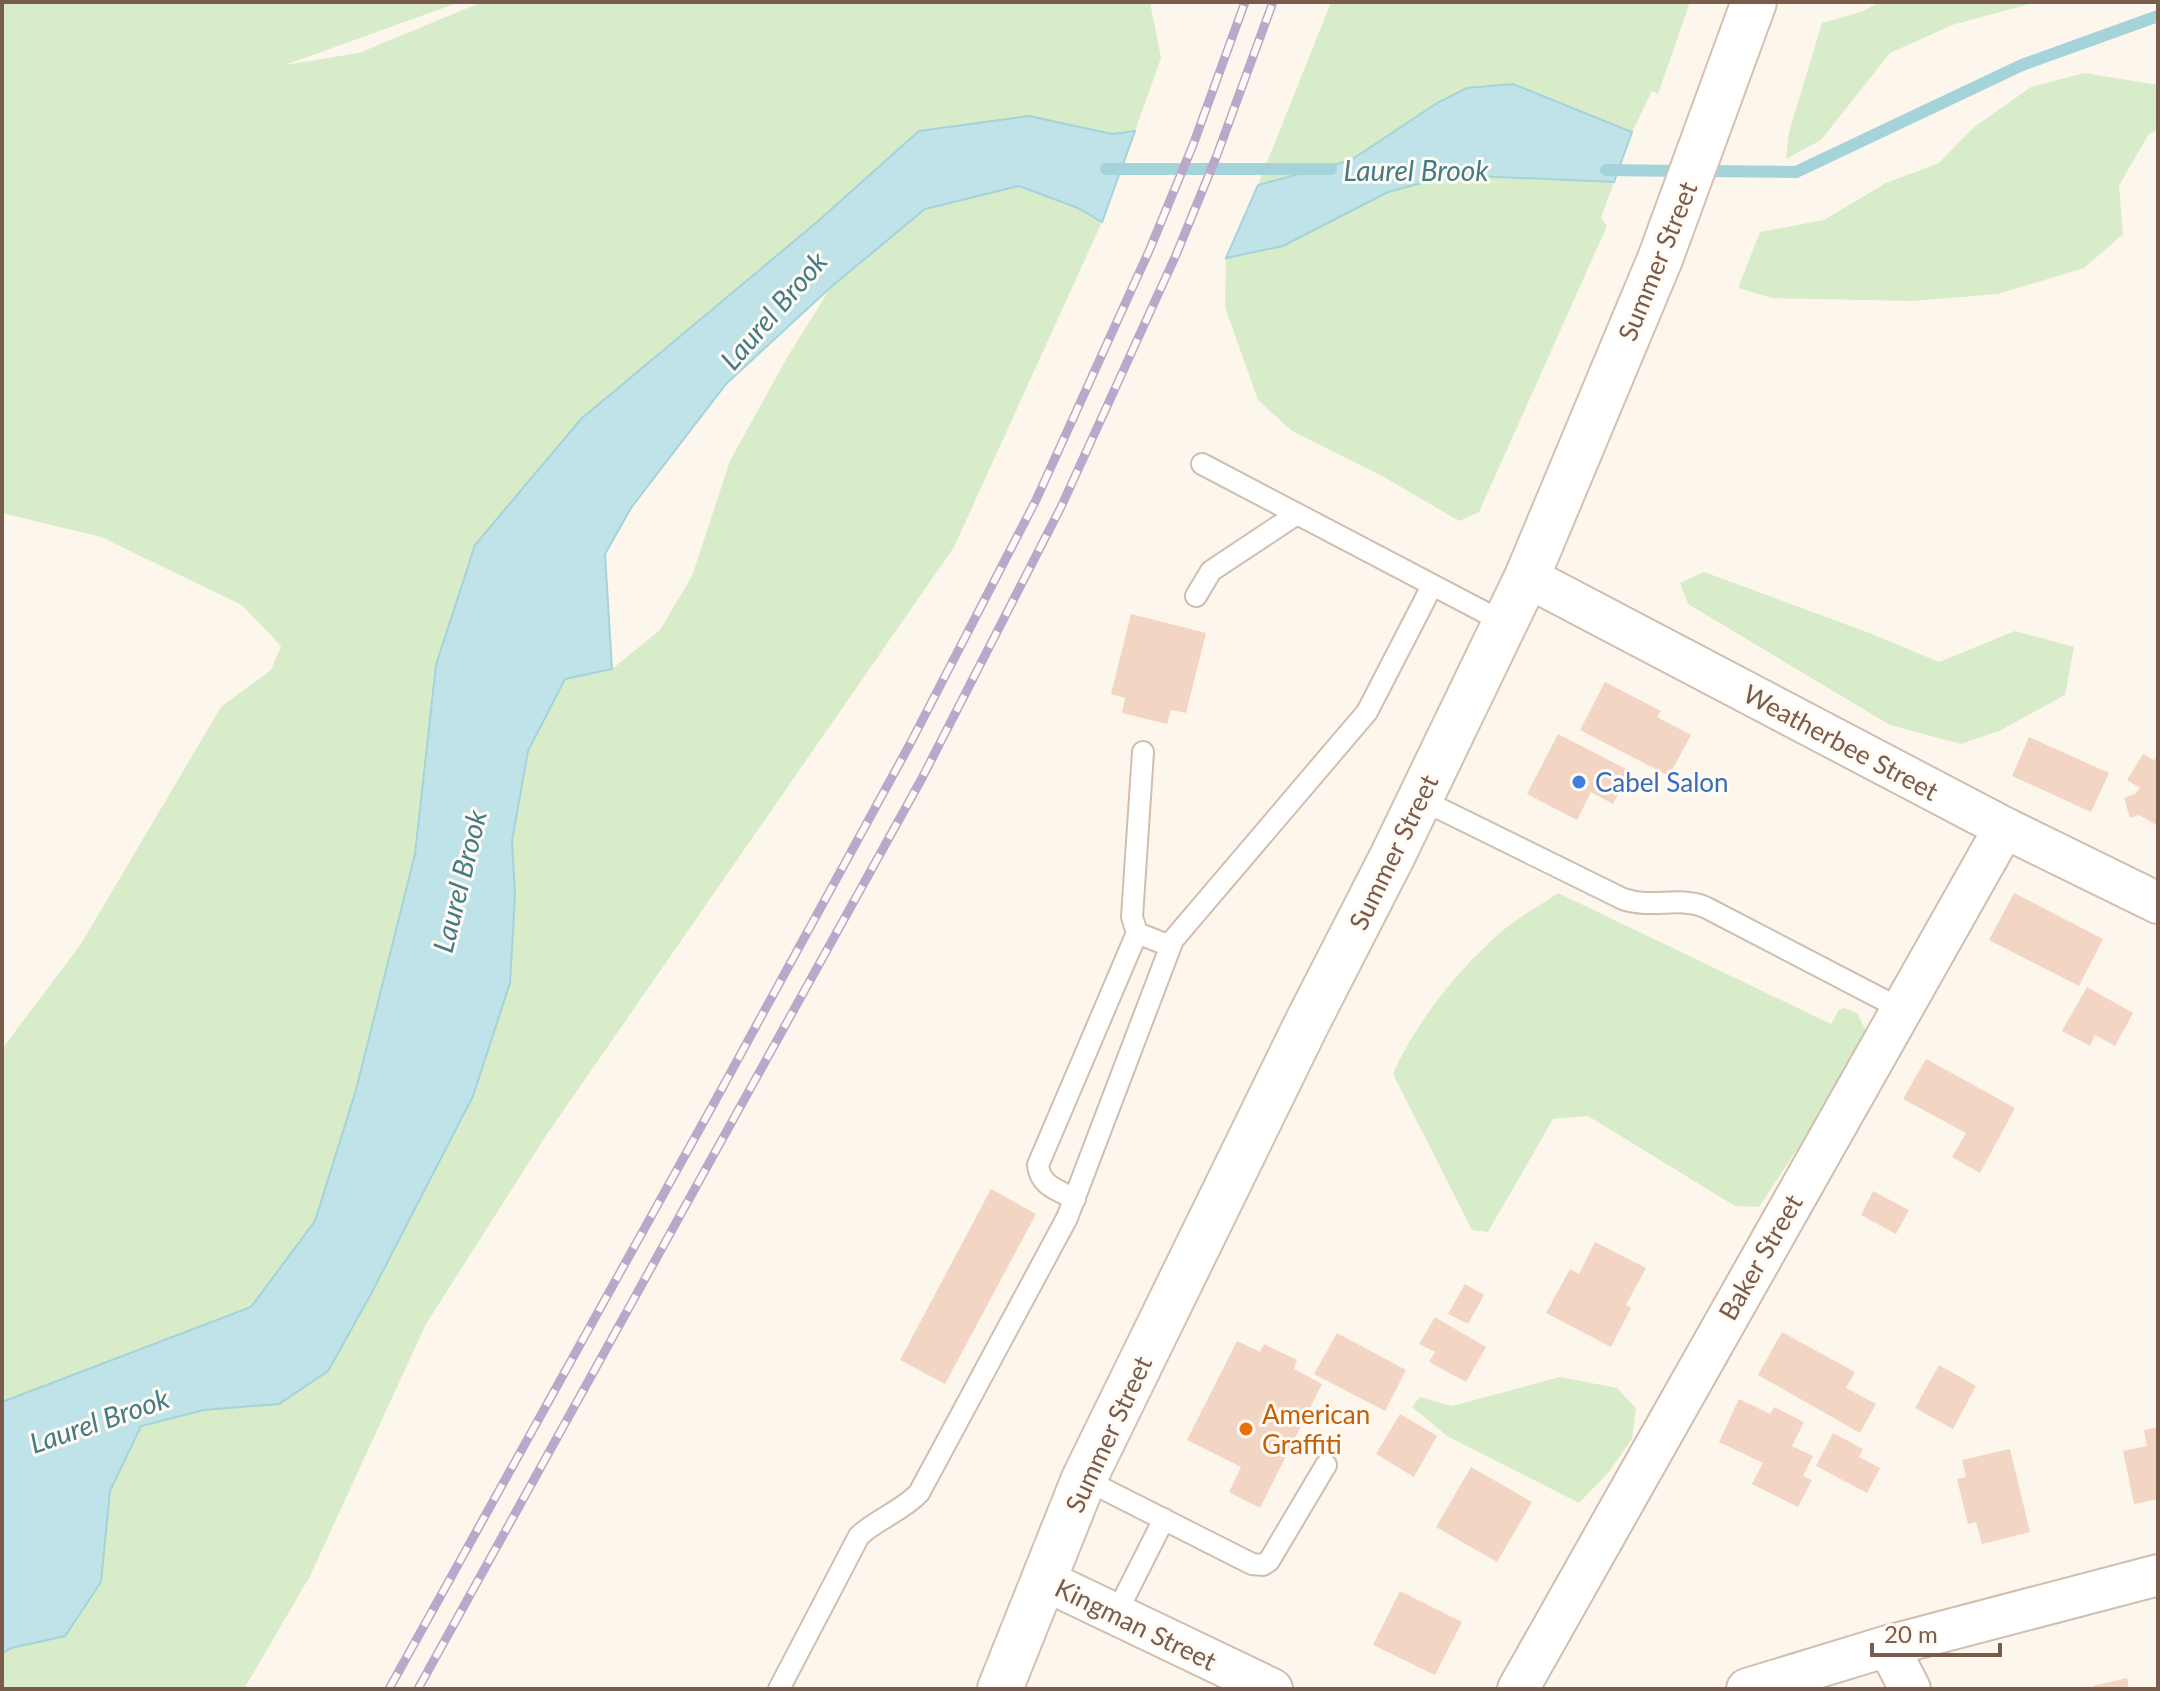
<svg xmlns="http://www.w3.org/2000/svg" width="2160" height="1691" font-family="Lato,sans-serif">
<rect width="100%" height="100%" fill="#fdf6ec"/>
<path fill="#d8ecc9" d="M2 2H460L285 65 359 53 482 2H1150L1161 58 1135 131 1112 134 1029 116 919 131 817 222 436 665 415 854 356 1090 315 1221 251 1307 2 1402V1049L81 944 221 707 271 670 281 646 242 605 101 537 2 513Z
M1331 2H1690L1658 94 1652 91 1632 132 1513 84 1467 88 1437 103 1351 160 1258 185Z
M1880 2H2037L1952 25 1890 53 1821 140 1786 159 1789 132 1822 23 1861 12Z
M2084 73 2158 85V129L2148 135 2119 186 2123 234 2084 268 1998 294 1914 301 1772 298 1738 288 1760 232 1824 220 1886 183 1939 163 1973 128 2031 87Z
M1452 175 1614 182 1601 218 1607 226 1479 512 1459 521 1384 477 1292 431 1258 400 1225 307 1226 258 1283 246 1388 192Z
M1020 186 1078 208 1102 222 954 547 545 1137 426 1324 310 1576 244 1689H2V1654L11 1648 65 1636 101 1582 110 1491 141 1426 204 1410 279 1404 371 1294 473 1096 510 983 515 895 512 841 528 751 565 679 612 669 660 630 692 576 730 461 788 356 831 287 925 209Z
M1704 572 1872 634 1939 662 2015 631 2074 647 2065 695 1999 731 1961 744 1890 725 1688 604 1680 583Z
M1558 893 1831 1024 1839 1010 1844 1008 1857 1013 1866 1031 1865 1047 1759 1207 1735 1206 1588 1116 1553 1119 1488 1232 1472 1230 1393 1074C1414 1024 1463 963 1506 928 1522 915 1541 905 1558 893Z
M1560 1377 1617 1388 1636 1408 1632 1439 1608 1473 1579 1503 1447 1436 1412 1407 1420 1397 1452 1406Z"/>
<path fill="#bfe3e8" stroke="#a5d3da" stroke-width="2" d="M1513 84 1632 132 1614 182 1452 175 1388 192 1283 246 1226 258 1258 185 1351 160 1437 103 1467 88Z
M1029 116 1112 134 1135 131 1102 222 1078 208 1019 186 925 209 831 287 726 384 631 508 605 554 612 669 565 679 528 751 512 841 515 895 510 983 473 1096 371 1294 328 1371 279 1404 204 1410 141 1426 110 1491 101 1582 65 1636 11 1648 2 1654V1402L251 1307 315 1221 356 1090 415 854 436 665 475 545 581 419 817 222 919 131Z"/>
<g fill="none" stroke-linecap="round" stroke-linejoin="round">
<path stroke="#a5d3da" stroke-width="12" d="M1106 169H1331
M1606 170 1683 171
M1702 171 1796 172 2022 65 2158 16"/>
</g>
<path fill="#f3d5c3" d="M1131 614 1206 633 1186 713 1171 710 1167 724 1122 713 1125 698 1111 694Z
M1605 682 1661 711 1657 717 1691 735 1669 776 1580 730Z
M1558 734 1630 771 1613 804 1591 792 1577 820 1527 794Z
M2029 737 2109 773 2091 812 2012 776Z
M2158 753V826L2139 815 2130 818 2124 798 2135 794 2140 788 2127 780 2143 754 2154 760Z
M2014 893 2103 939 2079 986 1989 940Z
M2087 987 2133 1013 2115 1046 2095 1035 2090 1046 2062 1031Z
M1926 1059 2015 1108 1980 1173 1952 1157 1966 1133 1903 1099Z
M991 1189 1036 1214 945 1384 900 1360Z
M1873 1191 1909 1210 1896 1234 1861 1215Z
M1595 1242 1646 1268 1626 1305 1631 1308 1611 1347 1546 1313 1570 1269 1579 1274Z
M1465 1284 1484 1295 1468 1324 1448 1314Z
M1435 1317 1486 1347 1466 1382 1429 1362 1435 1352 1419 1344Z
M1782 1332 1855 1372 1846 1388 1876 1404 1860 1433 1758 1375Z
M1337 1333 1406 1370 1385 1411 1314 1374Z
M1237 1341 1260 1352 1264 1344 1297 1360 1294 1369 1322 1384 1260 1508 1229 1492 1241 1467 1187 1440Z
M1939 1365 1976 1386 1953 1429 1915 1408Z
M1739 1399 1770 1414 1774 1407 1804 1422 1792 1446 1813 1456 1803 1476 1812 1480 1798 1507 1752 1484 1763 1463 1719 1442Z
M1400 1414 1437 1436 1414 1477 1376 1454Z
M2158 1427V1499L2134 1504 2123 1451 2147 1446 2144 1430Z
M1833 1433 1863 1449 1859 1457 1880 1468 1867 1493 1816 1466Z
M2010 1449 2030 1532 1982 1544 1976 1522 1968 1524 1957 1479 1966 1477 1962 1460Z
M1471 1467 1532 1502 1497 1562 1436 1527Z
M1400 1591 1462 1622 1435 1675 1373 1645Z
M2127 1678 2129 1689H2093V1686Z"/>
<g fill="none" stroke-linecap="round" stroke-linejoin="round">
<defs>
<path id="service" d="M1202 464 1505 623
M1196 596 1211 571 1297 514
M1143 752 1132 917 1137 933 1170 946
M1420 799 1623 899C1653 909 1678 896 1705 907L1901 1009
M1075 1199C1058 1190 1040 1186 1038 1165L1137 933
M1084 1479 1252 1564 1263 1565 1269 1561 1326 1465
M1116 1614 1164 1519
M779 1689 859 1536C877 1519 902 1511 919 1493L1067 1218 1173 940 1367 712 1432 586"/>
<path id="minor" d="M1527 577 2001 826 2158 903
M1044 1580 1272 1689
M1888 1646 1910 1689
M1518 1689 2002 832 2001 826
M1747 1689 1888 1646 2158 1575"/>
<path id="secondary" d="M1000 1689 1084 1479 1307 1023 1393 855 1527 577 1660 259 1754 2"/>
</defs>
<use href="#service" stroke="#d1beb0" stroke-width="24"/>
<use href="#minor" stroke="#d1beb0" stroke-width="44"/>
<use href="#secondary" stroke="#d6c0b0" stroke-width="48"/>
<use href="#service" stroke="#fff" stroke-width="20"/>
<use href="#minor" stroke="#fff" stroke-width="40"/>
<use href="#secondary" stroke="#fff" stroke-width="44"/>
<defs>
<path id="rail" d="M389 1689 714 1103 910 744 1036 500 1149 251 1193 145 1245 2
M418 1689 921 780 1061 507 1176 255 1217 155 1273 2"/>
</defs>
<use href="#rail" stroke="#b9a8c9" stroke-width="9"/>
<use href="#rail" stroke="#fffaf3" stroke-width="6" stroke-dasharray="18" stroke-linecap="butt"/>
</g>
<circle fill="#3f7fe0" stroke="#fffaf3" stroke-width="3" cx="1579" cy="782" r="8"/>
<circle fill="#e8710a" stroke="#fffaf3" stroke-width="3" cx="1246" cy="1429" r="8"/>
<g text-anchor="middle" dominant-baseline="central" stroke-width="6" stroke-linejoin="round" paint-order="stroke">
<g font-size="26" fill="#7a5c4d" stroke="#fffaf3">
<text transform="translate(1657 261) rotate(-68)">Summer Street</text>
<text transform="translate(1841 742) rotate(28)">Weatherbee Street</text>
<text transform="translate(1393 852) rotate(-64)">Summer Street</text>
<text transform="translate(1760 1257) rotate(-60)">Baker Street</text>
<text transform="translate(1108 1434) rotate(-65)">Summer Street</text>
<text transform="translate(1136 1624) rotate(26)">Kingman Street</text>
</g>
<g font-size="26" fill="#366cbe" stroke="#fffaf3" text-anchor="start">
<text x="1595" y="782">Cabel Salon</text>
</g>
<g font-size="26" fill="#c56008" stroke="#fffaf3" text-anchor="start">
<text x="1262" y="1414">American<tspan x="1262" dy="30">Graffiti</tspan></text>
</g>
<g font-size="28" font-style="italic" fill="#437c86" stroke="#fffaf3">
<text x="1416" y="170">Laurel Brook</text>
<text transform="translate(773 310) rotate(-49)">Laurel Brook</text>
<text transform="translate(459 881) rotate(-76)">Laurel Brook</text>
<text transform="translate(99 1420) rotate(-19)">Laurel Brook</text>
</g>
</g>
<rect width="2160" height="1691" fill="none" stroke="#7a5c4d" stroke-width="8"/>
<path d="M1872 1643v12h128v-12" fill="none" stroke="#7a5c4d" stroke-width="4"/>
<text x="1884" y="1643" font-size="24" fill="#7a5c4d" stroke="#fffaf3" stroke-width="6" paint-order="stroke">20 m</text>
</svg>
